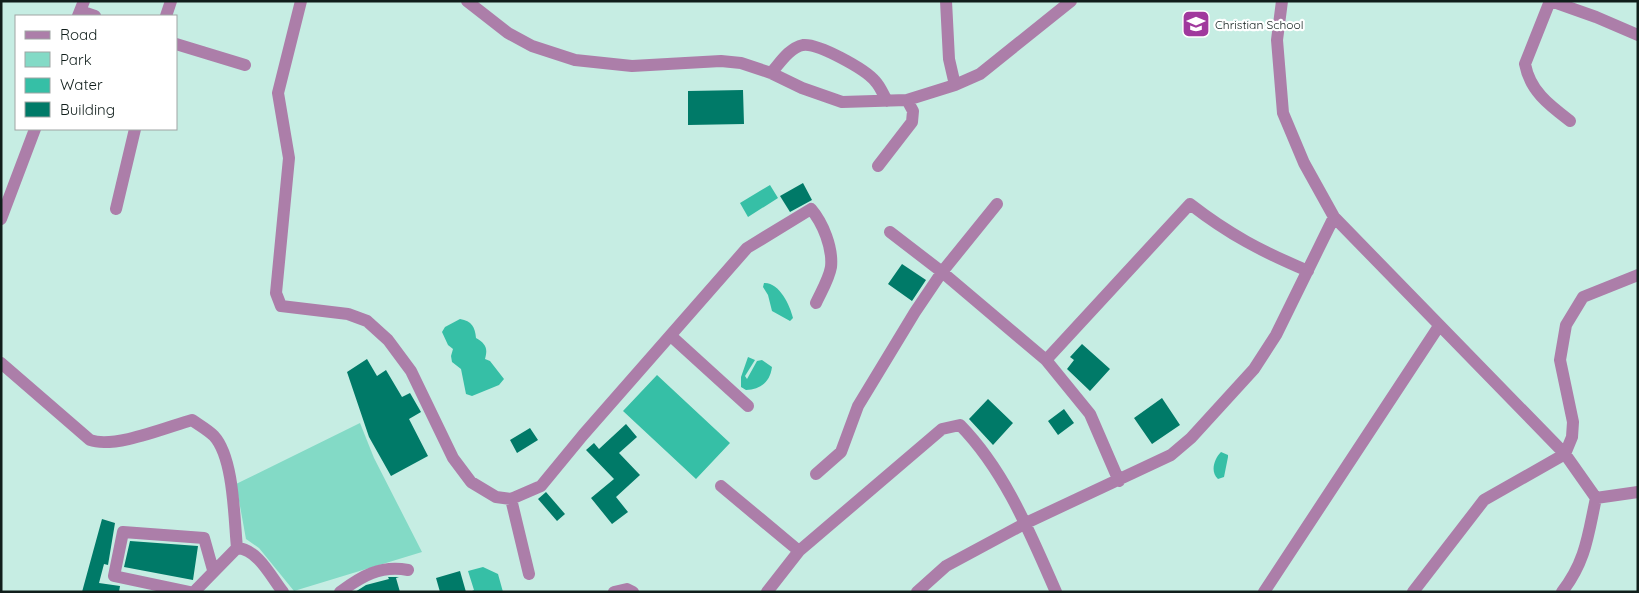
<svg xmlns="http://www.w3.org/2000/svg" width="1639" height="593" font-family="Quicksand,sans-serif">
<rect width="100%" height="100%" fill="#c6ede3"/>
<path fill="#83dac6" d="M360 423 374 458 422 552 294 591 259 548 246 539 236 484Z"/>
<path fill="#36bfa6" d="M770 185 778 198 748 217 740 203Z
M764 283C779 282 790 305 793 318L790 321 772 311 768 295 763 287Z
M460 319C472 321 475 327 476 338 486 344 488 348 485 359L490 361 504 379 499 385 472 396 466 394 461 369 452 362 451 356 453 349 448 345 442 332 445 327Z
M748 357 755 360 745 376 747 379 757 361 762 360 772 367C770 382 761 389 746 390L741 387V377Z
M657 375 730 443 696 479 623 411Z
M1221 452 1228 455V457L1224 477 1218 479C1210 472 1214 459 1221 452Z
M483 567 498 574 503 592H470L474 590 468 571Z"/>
<path fill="#007a68" d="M743 90 744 124 688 125V91Z
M803 183 812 200 790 212 780 196Z
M902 264 926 280 912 301 888 284Z
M1082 344 1110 369 1090 391 1067 369 1074 360 1070 357Z
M367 359 377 376 386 370 402 397 410 393 421 412 409 419 428 456 391 476 369 437 347 372Z
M1162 398 1180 425 1152 444 1134 418Z
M988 399 1013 423 993 445 969 419Z
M1064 409 1074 423 1058 435 1048 421Z
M626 424 637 437 619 453 640 475 616 497 628 512 612 524 591 498 614 479 586 450 594 443 599 449Z
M530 428 538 440 517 453 510 440Z
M546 492 565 514 557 521 538 499Z
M102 519 115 523 108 565 104 564 99 583 120 586 119 592H82Z
M130 541 198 546 193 580 124 567Z
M460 571 466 592H440L436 578Z
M388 577H399L396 578 400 592H355L366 585 389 579Z"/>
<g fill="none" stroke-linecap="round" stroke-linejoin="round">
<path stroke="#ac7ea9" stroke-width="12" d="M301 1 278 93 289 158 276 293 281 306 348 314 367 321 388 340 411 371 453 458 471 482 496 497 511 499 541 486 583 435 747 248 811 209C823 223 833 248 831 267 829 279 821 292 816 303
M467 1 508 33 532 46 575 60 632 66 721 61 741 63 771 73 802 88 842 102 907 100 955 85 980 74 1071 1
M946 1 949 59 955 85
M1282 1 1277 40 1283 113 1304 163 1334 217 1565 454 1596 498C1588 535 1586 561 1562 592
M1550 1 1525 64C1530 91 1549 105 1570 121
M1551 1 1596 17 1638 35
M80 11 95 16
M78 16 84 1
M166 16 171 1
M176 44 245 65
M771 73C780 63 789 48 803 45 818 43 865 69 875 81 880 86 883 94 887 101
M878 166 912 122 913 111 907 100
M116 209 135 129
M1 219 35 129
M890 232 942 272 1046 360 1090 414 1119 481
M671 336 748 406
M1046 360 1190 204C1230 235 1261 251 1308 271
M1 363 90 440C114 449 167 427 192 420 199 425 208 430 214 436 234 458 234 518 237 548
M816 474 841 452 858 406 915 312 942 272 997 204
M721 486 799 551
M1596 498 1638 492
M511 499 529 574
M237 548C258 549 271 577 283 592
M190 592 114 576 123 532 204 538 213 570
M194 592 237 548
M340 592C362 576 380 565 408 570
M614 592 627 589 633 592
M767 592 799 551 942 429 960 425C1005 471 1030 533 1056 592
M917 592 946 566 1026 523 1171 455 1191 438 1254 369 1276 335 1334 217
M1264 592 1439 326
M1413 592 1484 500 1565 454 1572 437 1573 422 1560 360 1566 325 1583 297 1638 275"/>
</g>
<defs>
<symbol id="school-square" viewBox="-11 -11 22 22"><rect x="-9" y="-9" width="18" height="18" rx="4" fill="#a0399d" stroke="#fff"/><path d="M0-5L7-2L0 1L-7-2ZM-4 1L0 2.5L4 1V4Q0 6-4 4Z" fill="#fff"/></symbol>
</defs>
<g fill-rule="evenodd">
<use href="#school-square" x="1180" y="8" width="32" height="32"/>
</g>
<g text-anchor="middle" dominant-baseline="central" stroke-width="4.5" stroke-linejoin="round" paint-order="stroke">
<g font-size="12" fill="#101e1b" stroke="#fff" text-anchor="start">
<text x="1215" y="24">Christian School</text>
</g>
</g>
<rect width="1639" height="593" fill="none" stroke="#101e1b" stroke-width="5"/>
<rect x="15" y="15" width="162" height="115" fill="#ffffff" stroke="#9fa5a4"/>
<rect x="25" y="31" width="25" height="8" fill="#ac7ea9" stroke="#9fa5a4"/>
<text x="60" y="40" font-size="15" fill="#101e1b">Road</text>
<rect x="25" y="52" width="25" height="15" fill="#83dac6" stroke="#9fa5a4"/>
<text x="60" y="65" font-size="15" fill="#101e1b">Park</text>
<rect x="25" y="78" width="25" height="15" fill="#36bfa6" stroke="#9fa5a4"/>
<text x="60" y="90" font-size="15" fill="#101e1b">Water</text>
<rect x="25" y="102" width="25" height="15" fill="#007a68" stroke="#9fa5a4"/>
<text x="60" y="115" font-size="15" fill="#101e1b">Building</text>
</svg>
